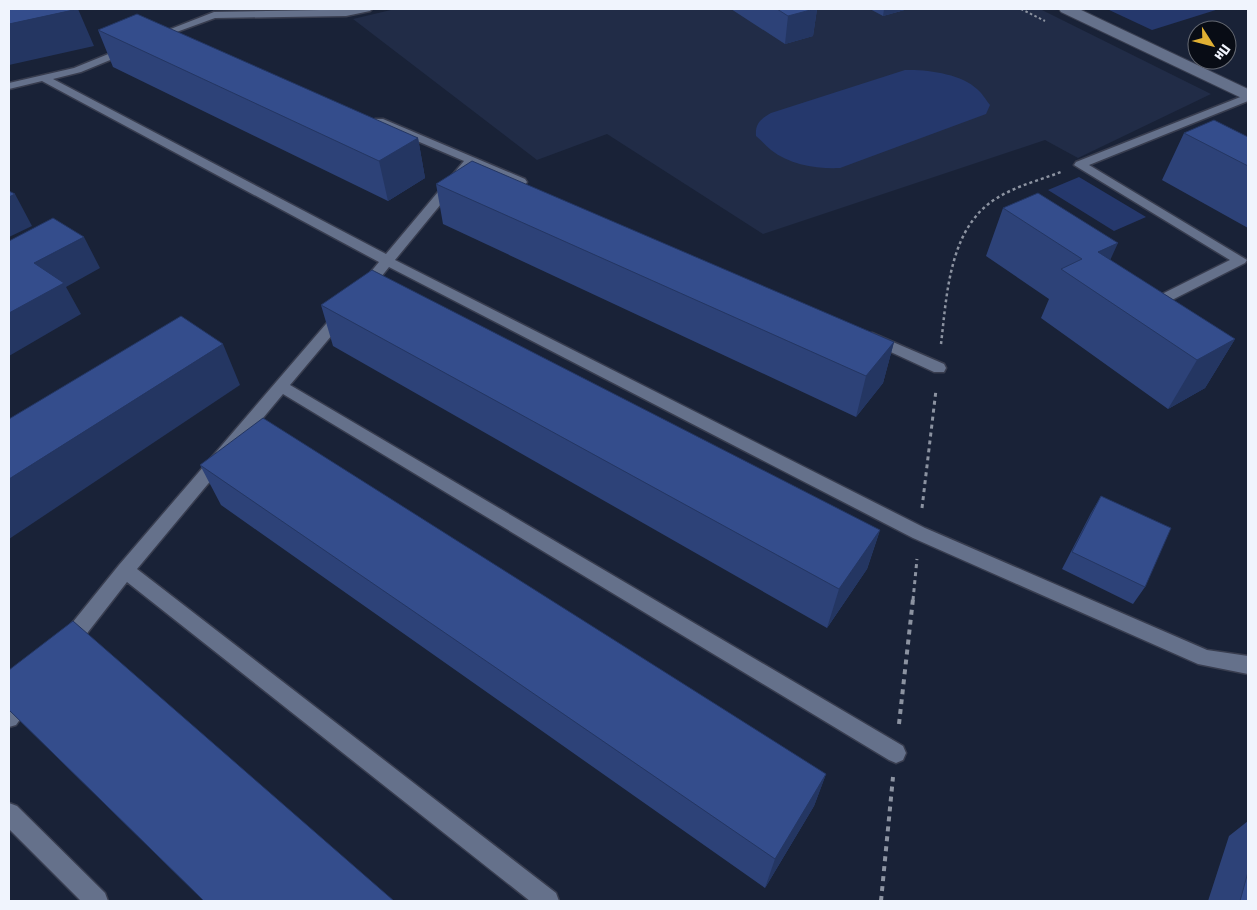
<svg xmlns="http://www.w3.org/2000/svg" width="1257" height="910" font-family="'Fira Sans Condensed',sans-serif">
<rect width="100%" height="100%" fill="#192237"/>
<path fill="#212c47" d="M395 9H1040L1211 94 1078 158 1045 140 763 234 607 134 537 160 353 19Z"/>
<path fill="#25386c" d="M1107 9H1219L1152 30Z
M905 70C926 69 962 74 977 89 982 93 986 100 990 105L986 114 840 168C817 169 790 165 771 150 766 146 761 140 756 136 755 123 761 119 771 113Z
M1079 177 1146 217 1114 231 1048 190Z"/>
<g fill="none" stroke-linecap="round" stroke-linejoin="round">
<defs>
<path id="lane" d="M372 9 370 11 346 16 215 18 171 34H165L163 32 214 12Z
M128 46 132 47V51L81 72 53 79 386 254 464 161 375 123 373 121 375 119H383L525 179 527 182 525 185H517L473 165 395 260 925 528 1207 650 1248 656V674L1198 664 913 538 389 267 369 292H359L357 289 359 286 379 262 42 81 9 89V83L74 68Z
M1248 94V101L1089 165 1247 260 1245 263 1166 303H1156L1154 300 1156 297 1230 260 1074 165 1076 162Z
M343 308 348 310 350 313 348 316 290 385 903 746 906 753 903 760 896 763 889 760 283 394 137 569 556 893 559 901H530L127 582 74 650 67 652 60 650 57 644 60 638 119 565 338 310Z
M872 333 944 364 946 368 944 372H934L867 341 865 338 867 335Z
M26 688 33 691 36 697 16 725 9 727C9 710 7 695 26 688Z
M9 803 17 806 105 893 108 901H81L9 829Z"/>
<path id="secondary" d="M1059 9H1079L1248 89V101L1061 12Z"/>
</defs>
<use href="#lane" stroke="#383d4f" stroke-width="3"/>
<use href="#secondary" stroke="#383d4f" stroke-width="2"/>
<path stroke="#8c93a1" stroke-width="2" stroke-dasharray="2.5 2.5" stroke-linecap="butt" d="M1021 9 1045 21"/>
<path stroke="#8c93a1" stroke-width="2.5" stroke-dasharray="3 3" stroke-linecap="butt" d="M941 344C947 294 949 227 997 198 1016 186 1040 180 1061 172"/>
<path stroke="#8c93a1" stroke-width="3" stroke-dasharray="4 4" stroke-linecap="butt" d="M922 508 936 390
M913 600 917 559"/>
<path stroke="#8c93a1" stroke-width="4" stroke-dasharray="5 5" stroke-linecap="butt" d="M899 724 913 599
M881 901 893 777"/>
<use href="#lane" fill="#65718b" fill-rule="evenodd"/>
<use href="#secondary" fill="#65718b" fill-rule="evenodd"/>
</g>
<path fill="#2d4278" d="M731 9H817L813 36 785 44Z
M870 9H908L883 16Z
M98 30 418 138 425 178 388 201 113 67Z
M1184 133 1248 137V228L1162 180Z
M436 184 894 342 883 383 856 417 443 224Z
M1003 208 1110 260 1235 339 1205 388 1168 409 1041 318 1049 299 986 256Z
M321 305 880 530 867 569 827 628 333 346Z
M200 465 826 774 814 806 765 888 221 505Z
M1101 496 1145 587 1133 604 1062 569 1091 513Z
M1248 821V901H1208L1229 836Z"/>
<path fill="#243662" d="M78 9 94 46 9 65V24Z
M814 9H817L813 36 785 44 788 16Z
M884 9H908L883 16Z
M418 138 425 178 388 201 379 161Z
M15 194 32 226 9 237V197Z
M84 237 100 268 66 287 81 314 9 356V313L34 263Z
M1118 243 1096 291 1098 252Z
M1235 339 1205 388 1168 409 1197 360Z
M894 342 883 383 856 417 866 376Z
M223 344 240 385 9 539V479Z
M880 530 867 569 827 628 839 589Z
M826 774 814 806 765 888 775 859Z"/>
<path fill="#344d8c" stroke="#243662" d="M9 9H78L9 24Z
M777 9H814L788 16Z
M137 14 418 138 379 161 98 30Z
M1214 120 1248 137V166L1184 133Z
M472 161 894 342 866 376 436 184Z
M9 191 15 194 9 197Z
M1038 193 1118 243 1098 252 1235 339 1197 360 1061 269 1082 259 1003 208Z
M53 218 84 237 34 263 64 283 9 313V241Z
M372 270 880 530 839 589 321 305Z
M181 316 223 344 9 479V419Z
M263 418 826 774 775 859 200 465Z
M1101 496 1171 528 1145 587 1072 552Z
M73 621 394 901H204L9 710V670Z
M1248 872V901H1240Z"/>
<rect width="1257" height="910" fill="none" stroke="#f0f4fd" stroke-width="20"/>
<g transform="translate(1212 45) rotate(126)"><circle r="24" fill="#080c15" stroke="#656972"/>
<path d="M0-4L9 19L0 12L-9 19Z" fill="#e0b034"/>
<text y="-8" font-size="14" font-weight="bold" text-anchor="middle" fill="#f0f4fd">Пн</text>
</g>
</svg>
